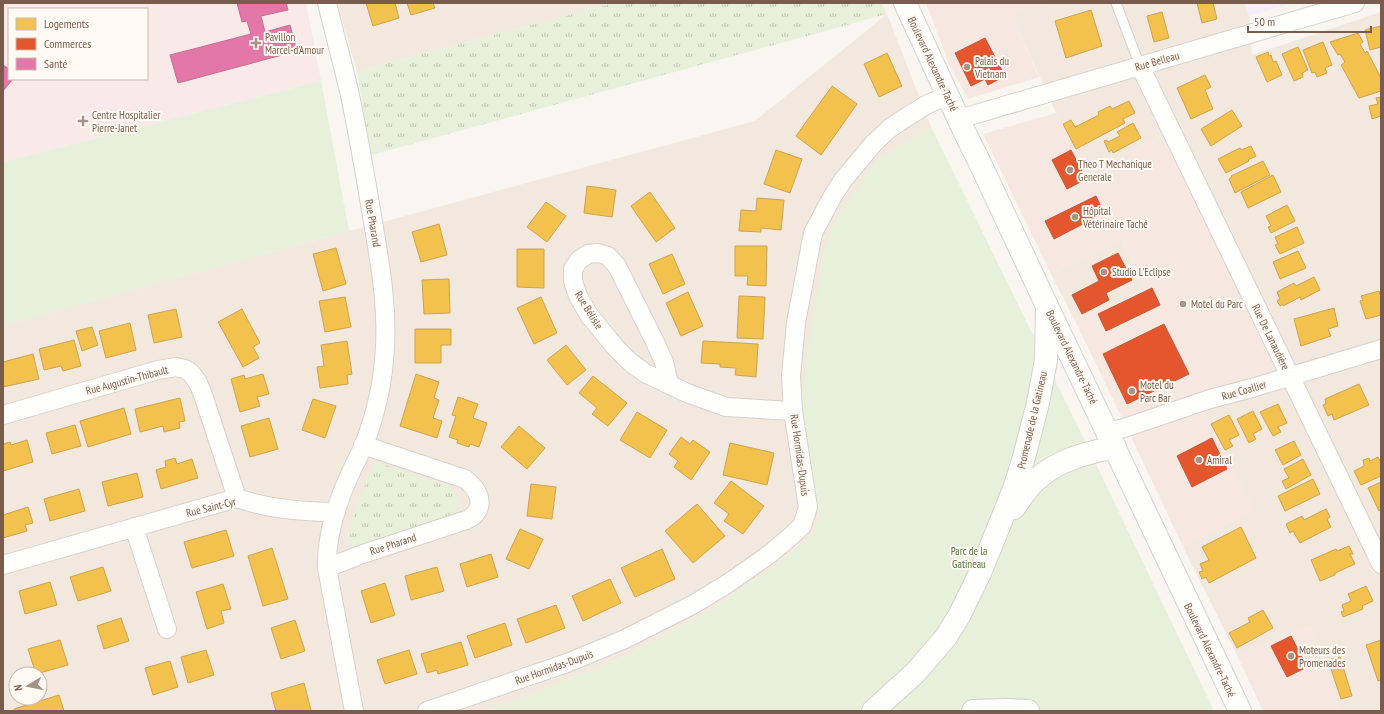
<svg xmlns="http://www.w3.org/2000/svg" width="1384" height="714" font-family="'PT Sans Narrow',sans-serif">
<defs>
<pattern id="grass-tufts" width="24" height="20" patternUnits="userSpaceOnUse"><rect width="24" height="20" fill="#e7f0db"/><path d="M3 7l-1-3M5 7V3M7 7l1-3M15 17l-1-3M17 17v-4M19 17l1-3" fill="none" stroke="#c0c6b4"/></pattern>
</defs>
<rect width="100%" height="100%" fill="#f9f5f0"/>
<path fill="#f2e8de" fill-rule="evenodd" d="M337 3H614L357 71Z
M1047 3H1245L1249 16 1252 55 1381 12V711H1341L1309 626 1238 657 1183 547 1253 510 1200 404 1171 131 1087 173 1056 113 1011 14Z
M887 14 931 127 877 160 816 485 819 521 810 538 772 568 707 612 627 655 529 696 483 711H3V325L755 121ZM16 674H40V698H16Z
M1121 239 1145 288 1075 321 1051 274Z"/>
<path fill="#f6e8e1" d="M926 3H1047L1011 14 1039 77 968 99 950 66Z
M1056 113 1087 173 1171 131 1290 377 1200 404 1253 510 1183 547 1125 424 1075 321 1145 288 1121 239 1128 236 1051 274 983 134Z
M1309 626 1341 710 1338 711H1263L1238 657Z"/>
<path fill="#f6eef6" d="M1245 3H1293L1249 16Z"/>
<path fill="#fae9e9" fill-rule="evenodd" d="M3 3H306L321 81 3 162ZM9 9H147V79H9Z"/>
<path fill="url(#grass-tufts)" d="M614 3H881L887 14 371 155 357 71Z
M376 462 448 486 453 490 457 495 458 503 456 509 452 514 445 517 373 540 350 549C348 519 363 489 376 462Z"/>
<path fill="#e7f0db" d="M321 81 349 231 3 325V162Z
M931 127 1082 435 1214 711H483L529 696 627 655 707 612 772 568 810 538 819 521 816 485 800 418 806 359 826 245 839 215 877 160Z"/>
<path fill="#f2c14e" stroke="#cea34e" d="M366 3H395L399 18 373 26Z
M407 3H433L435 8 411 15Z
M1197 3H1213L1217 19 1202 23Z
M1091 10 1102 46 1066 58 1055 21Z
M1162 12 1169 38 1154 42 1147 16Z
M1381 26V47L1370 50 1365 30Z
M1358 33 1363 42 1360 44 1365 53 1367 51 1381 78V91L1359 98 1341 65 1345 62 1340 54 1338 55 1330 42Z
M1323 42 1332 65 1325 68 1327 73 1317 77 1315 72 1312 73 1303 50Z
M1298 47 1308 70 1302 73 1303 77 1294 81 1282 54Z
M1268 52 1269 56 1271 55 1273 62 1276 61 1282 75 1267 82 1256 57Z
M887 53 902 86 879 97 864 64Z
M1205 75 1211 87 1205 90 1213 109 1191 119 1177 88Z
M832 86 857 104 821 155 796 136Z
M1381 97V116L1372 119 1369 106 1378 104 1376 98Z
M1129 101 1135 113 1123 119 1125 123 1076 149 1063 124 1071 120 1075 127 1099 115 1098 112 1110 106 1112 109Z
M1232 110 1242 126 1211 146 1201 129Z
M1133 123 1141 138 1113 153 1112 150 1109 152 1104 141 1107 140 1108 142 1120 136 1117 132Z
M1251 146 1256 156 1248 160 1249 161 1226 173 1218 159 1240 148 1241 150Z
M776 150 802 159 790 193 764 184Z
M1263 161 1270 175 1235 193 1229 179 1232 177 1231 176Z
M1273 175 1281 192 1248 208 1241 192Z
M587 186 616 190 612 217 584 213Z
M650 192 675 228 656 242 631 206Z
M757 198 784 200 781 230 761 228V232L739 231 741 210 756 211Z
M546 202 566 216 547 242 527 227Z
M1287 205 1295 221 1271 233 1268 227 1271 226 1266 216Z
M439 224 447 255 421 262 412 232Z
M1297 227 1304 243 1280 254 1275 245 1278 244 1275 237Z
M735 246H767L766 286 747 285 748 276H735Z
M336 248 346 284 323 291 313 254Z
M517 249H544V288L517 287Z
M1298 251 1306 268 1280 279 1273 262Z
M672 254 685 284 663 294 649 264Z
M1314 277 1320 290 1301 300 1300 297 1283 306V304L1280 306 1277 301 1280 299 1277 292 1294 283 1296 286Z
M449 279 450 313 424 314 422 280Z
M1379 291 1381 297V315L1366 319 1360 301 1363 300 1361 296Z
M688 292 703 326 681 336 666 303Z
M739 296 765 297 763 339 737 338Z
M345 297 351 327 325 332 319 301Z
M541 297 557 333 534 344 517 308Z
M1334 308 1338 326 1328 329 1331 336 1301 346 1294 319Z
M176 309 182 337 154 343 148 315Z
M242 309 260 343 253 347 259 358 243 367 218 322Z
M130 323 136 350 106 358 99 331Z
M92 327 98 345 82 351 76 331Z
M415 329H451V345H441V363H415Z
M74 340 81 366 63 371 61 366 44 370 39 349Z
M347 341 352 374 347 375 348 384 320 388 317 367 324 366 321 345Z
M703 341 758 344 756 377 735 375 736 368 720 367V364L701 363Z
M566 345 586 370 567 385 547 360Z
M33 354 39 379 3 387V362Z
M263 374 269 394 257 397 260 406 240 412 231 379 244 375 245 379Z
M416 374 439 382 434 398 439 400 433 418 442 421 437 438 400 426Z
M593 376 627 403 608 426 592 414 597 408 579 393Z
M1359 384 1369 405 1334 420 1332 414 1328 416 1323 405 1326 404 1325 399Z
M458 397 478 404 473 418 487 423 479 447 470 444 469 447 457 443 458 440 449 437 456 416 452 415Z
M180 398 185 421 179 422 180 428 164 432 163 426 140 432 135 409Z
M313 399 336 406 325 438 302 430Z
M1278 404 1287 423 1278 427 1281 432 1273 436 1260 412Z
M124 408 131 434 88 447 80 421Z
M1253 411 1262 429 1253 434 1256 439 1249 443 1237 419Z
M637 412 667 430 650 458 620 440Z
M1229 415 1239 435 1229 440 1233 446 1225 450 1211 424Z
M269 418 278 449 250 457 241 426Z
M75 425 81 446 52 454 46 433Z
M519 426 545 448 527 469 501 447Z
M681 437 690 444 693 440 710 452 691 480 674 467 678 461 669 454Z
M27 440 33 462 3 471V444L10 442 11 445Z
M1294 441 1301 455 1283 465 1275 450Z
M730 443 774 453 767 485 723 475Z
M1378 457 1380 461 1381 460V476L1361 485 1354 471 1364 466 1363 460 1369 458 1370 461Z
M175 458 177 464 192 459 198 478 161 489 156 470 166 467 165 461Z
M1303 459 1311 475 1286 489 1282 481 1289 478 1284 469Z
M137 473 143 497 108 506 102 482Z
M1313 479 1320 494 1285 511 1278 496Z
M731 481 764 506 743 534 724 521 729 514 714 503Z
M1381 482V510L1379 511 1368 488Z
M531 484 556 487 552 519 527 516Z
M79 489 85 511 50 521 44 499Z
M697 504 725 536 693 563 665 531Z
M28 507 33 523 25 525 27 531 3 538V515Z
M1326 509 1330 517 1327 519 1331 527 1300 543 1293 531 1290 533 1286 524 1302 516 1304 520Z
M1241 527 1256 558 1209 583 1206 577 1202 579 1199 572 1203 571 1200 564 1209 560 1202 547Z
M520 529 543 539 529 569 506 559Z
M226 530 234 556 192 568 184 542Z
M1349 546 1353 554H1350L1355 564 1335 573V575L1320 581 1311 560 1336 549 1337 551Z
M272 548 288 599 263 606 248 556Z
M662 549 675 579 635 597 621 568Z
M491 554 498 577 467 587 460 564Z
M103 567 111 591 78 601 70 577Z
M437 567 444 591 411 600 405 576Z
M610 579 621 603 583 621 572 596Z
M50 582 57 605 25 614 19 591Z
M385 583 395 615 371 623 361 591Z
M223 584 231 609 221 611 224 623 207 629 196 592Z
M1366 586 1373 601 1362 606 1363 609 1343 617 1341 612 1344 611 1342 605 1351 601 1348 594Z
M556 605 565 628 526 643 517 619Z
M1263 610 1273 628 1237 648 1229 633 1250 622 1248 618Z
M121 618 129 641 104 649 97 626Z
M295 620 305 651 281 659 271 628Z
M505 623 512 645 475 658 467 636Z
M60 640 68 665 36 674 28 649Z
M1381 640V680L1378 681 1366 645Z
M461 642 468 665 438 674 437 670 427 673 421 654Z
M206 650 214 675 188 683 181 657Z
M409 650 417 674 385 684 377 660Z
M1340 657 1352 696 1341 699 1328 660Z
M170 661 178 687 153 695 145 668Z
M304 683 311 710 307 711H276L271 693Z
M59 695 64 711H14V709Z"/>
<path fill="#e4572e" stroke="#c45837" d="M985 38 1005 76 988 85 985 79 971 86 955 53Z
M1071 150 1086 179 1067 189 1052 160Z
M1096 196 1104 213 1054 239 1045 221Z
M1118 253 1132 280 1106 293 1109 300 1082 314 1072 295 1099 281 1092 266Z
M1152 288 1160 305 1106 331 1098 314Z
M1164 324 1189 374 1127 404 1103 354Z
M1212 438 1227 469 1192 487 1177 456Z
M1291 636 1307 667 1287 677 1271 646Z"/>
<path fill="#e377a8" stroke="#c46f8d" d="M237 3H286L288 10 261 16 265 32 290 25 297 51 178 83 170 55 251 34 247 21 242 22Z
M3 65 9 69V79H13L3 91Z"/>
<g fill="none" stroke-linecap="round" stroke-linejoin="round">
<defs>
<path id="service" d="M1116 3 1140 66"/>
<path id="minor" d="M327 3C334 32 342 61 349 91 358 132 365 174 372 216 380 263 389 311 384 360 382 388 374 418 364 445 360 454 355 463 351 472 337 502 326 534 327 568L354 711
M1140 66 1381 564
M959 119 1355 3
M669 384 664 362 655 342 617 266 608 256 598 253 588 254 579 260 573 269V281L578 296 589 315 615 347 630 362 645 373 687 393 726 407 793 411
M3 415 158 370 176 367 185 369 191 373 197 381 202 392 237 498
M1108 432 1124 428 1210 399 1252 388 1381 349
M134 527 167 629
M3 565 237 498C268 509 302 512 336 512
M327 568 360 555 460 522C464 521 469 519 472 517 487 504 477 488 465 479L363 445
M427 711 567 663 625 639 694 604 727 584 767 556 790 537 802 526 808 507 793 411 791 376 796 323 813 233 831 199 843 180 874 143 889 129 902 120 926 105 948 95"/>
<path id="tertiary" d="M1014 508C1020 499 1027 488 1035 481 1057 460 1086 453 1115 447
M873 711 915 673 946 637 959 616 980 573 1014 489 1024 457 1038 403 1046 360 1047 306
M973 711 1007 710 1028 711"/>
<path id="secondary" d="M905 3 965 133 979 161 1047 306 1240 711"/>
</defs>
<use href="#service" stroke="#d7d1cb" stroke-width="11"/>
<use href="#minor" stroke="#d7d1cb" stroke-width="20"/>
<use href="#tertiary" stroke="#d7d1cb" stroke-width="24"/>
<use href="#secondary" stroke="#d9d2cb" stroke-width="24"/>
<use href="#service" stroke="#fefefd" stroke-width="9"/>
<use href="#minor" stroke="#fefefd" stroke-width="18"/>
<use href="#tertiary" stroke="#fefefd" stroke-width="22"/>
<use href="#secondary" stroke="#fefefd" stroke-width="22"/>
</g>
<g fill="#a69286" stroke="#fffaf3" stroke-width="1.5">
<path d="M254 37h4v4h4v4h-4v4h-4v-4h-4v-4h4z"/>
<circle cx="967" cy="67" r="4"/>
<path d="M81 115h4v4h4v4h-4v4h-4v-4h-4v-4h4z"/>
<circle cx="1070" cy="170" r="4"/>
<circle cx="1075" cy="217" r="4"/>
<circle cx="1104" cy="272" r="4"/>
<circle cx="1183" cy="304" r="4"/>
<circle cx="1132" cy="391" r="4"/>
<circle cx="1199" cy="460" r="4"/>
<circle cx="1291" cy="656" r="4"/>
</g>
<g text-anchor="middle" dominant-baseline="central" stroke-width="4" stroke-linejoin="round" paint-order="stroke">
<g font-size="11" fill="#7a5c4d" stroke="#fffaf3" text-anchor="start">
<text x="265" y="37">Pavillon<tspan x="265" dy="13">Marcel-d'Amour</tspan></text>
<text x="975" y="61">Palais du<tspan x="975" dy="13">Vietnam</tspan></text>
<text x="92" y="115">Centre Hospitalier<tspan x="92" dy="13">Pierre-Janet</tspan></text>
<text x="1078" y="164">Theo T Mechanique<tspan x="1078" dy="13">Generale</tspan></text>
<text x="1083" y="211">Hôpital<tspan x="1083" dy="13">Vétérinaire Taché</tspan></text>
<text x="1112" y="272">Studio L'Eclipse</text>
<text x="1191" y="304">Motel du Parc</text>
<text x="1140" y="385">Motel du<tspan x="1140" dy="13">Parc Bar</tspan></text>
<text x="1207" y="460">Amiral</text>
<text x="1299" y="650">Moteurs des<tspan x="1299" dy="13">Promenades</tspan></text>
</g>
<g font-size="11" fill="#7a5c4d" stroke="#fffaf3">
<text transform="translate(1157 61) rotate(-16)">Rue Belleau</text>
<text transform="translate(933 64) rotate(65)">Boulevard Alexandre-Taché</text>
<text transform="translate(373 223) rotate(80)">Rue Pharand</text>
<text transform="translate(589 310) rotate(58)">Rue Bélisle</text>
<text transform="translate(1271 337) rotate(64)">Rue De Lanaudière</text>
<text transform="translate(1072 357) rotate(64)">Boulevard Alexandre-Taché</text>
<text transform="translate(127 380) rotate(-15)">Rue Augustin-Thibault</text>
<text transform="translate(1244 390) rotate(-16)">Rue Coallier</text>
<text transform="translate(1032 420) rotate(-77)">Promenade de la Gatineau</text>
<text transform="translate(800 455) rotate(82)">Rue Hormidas-Dupuis</text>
<text transform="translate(211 507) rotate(-14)">Rue Saint-Cyr</text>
<text transform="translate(393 544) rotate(-18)">Rue Pharand</text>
<text transform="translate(1210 650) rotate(64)">Boulevard Alexandre-Taché</text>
<text transform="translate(554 667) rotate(-20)">Rue Hormidas-Dupuis</text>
</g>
<g font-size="11" fill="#537a41" stroke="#fffaf3">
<text x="969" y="551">Parc de la<tspan x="969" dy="13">Gatineau</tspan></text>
</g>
</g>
<rect width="1384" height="714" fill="none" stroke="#7a5c4d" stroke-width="8"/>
<rect x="8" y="8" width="140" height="72" fill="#fffaf3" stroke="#cabbb1"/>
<rect x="16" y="18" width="20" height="12" fill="#f2c14e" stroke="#cabbb1"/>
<text x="44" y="28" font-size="12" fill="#7a5c4d">Logements</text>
<rect x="16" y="38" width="20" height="12" fill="#e4572e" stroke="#cabbb1"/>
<text x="44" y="48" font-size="12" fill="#7a5c4d">Commerces</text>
<rect x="16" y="58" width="20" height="12" fill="#e377a8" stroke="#cabbb1"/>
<text x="44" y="68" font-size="12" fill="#7a5c4d">Santé</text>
<g transform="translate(28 686) rotate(260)"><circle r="19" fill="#fffaf3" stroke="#cabbb1"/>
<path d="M0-3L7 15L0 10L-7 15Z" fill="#a69286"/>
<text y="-6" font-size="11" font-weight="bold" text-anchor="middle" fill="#7a5c4d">N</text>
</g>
<path d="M1248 26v6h123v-6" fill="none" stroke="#7a5c4d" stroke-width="2"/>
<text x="1254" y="26" font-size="12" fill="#7a5c4d" stroke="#fffaf3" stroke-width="3" paint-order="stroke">50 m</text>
</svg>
